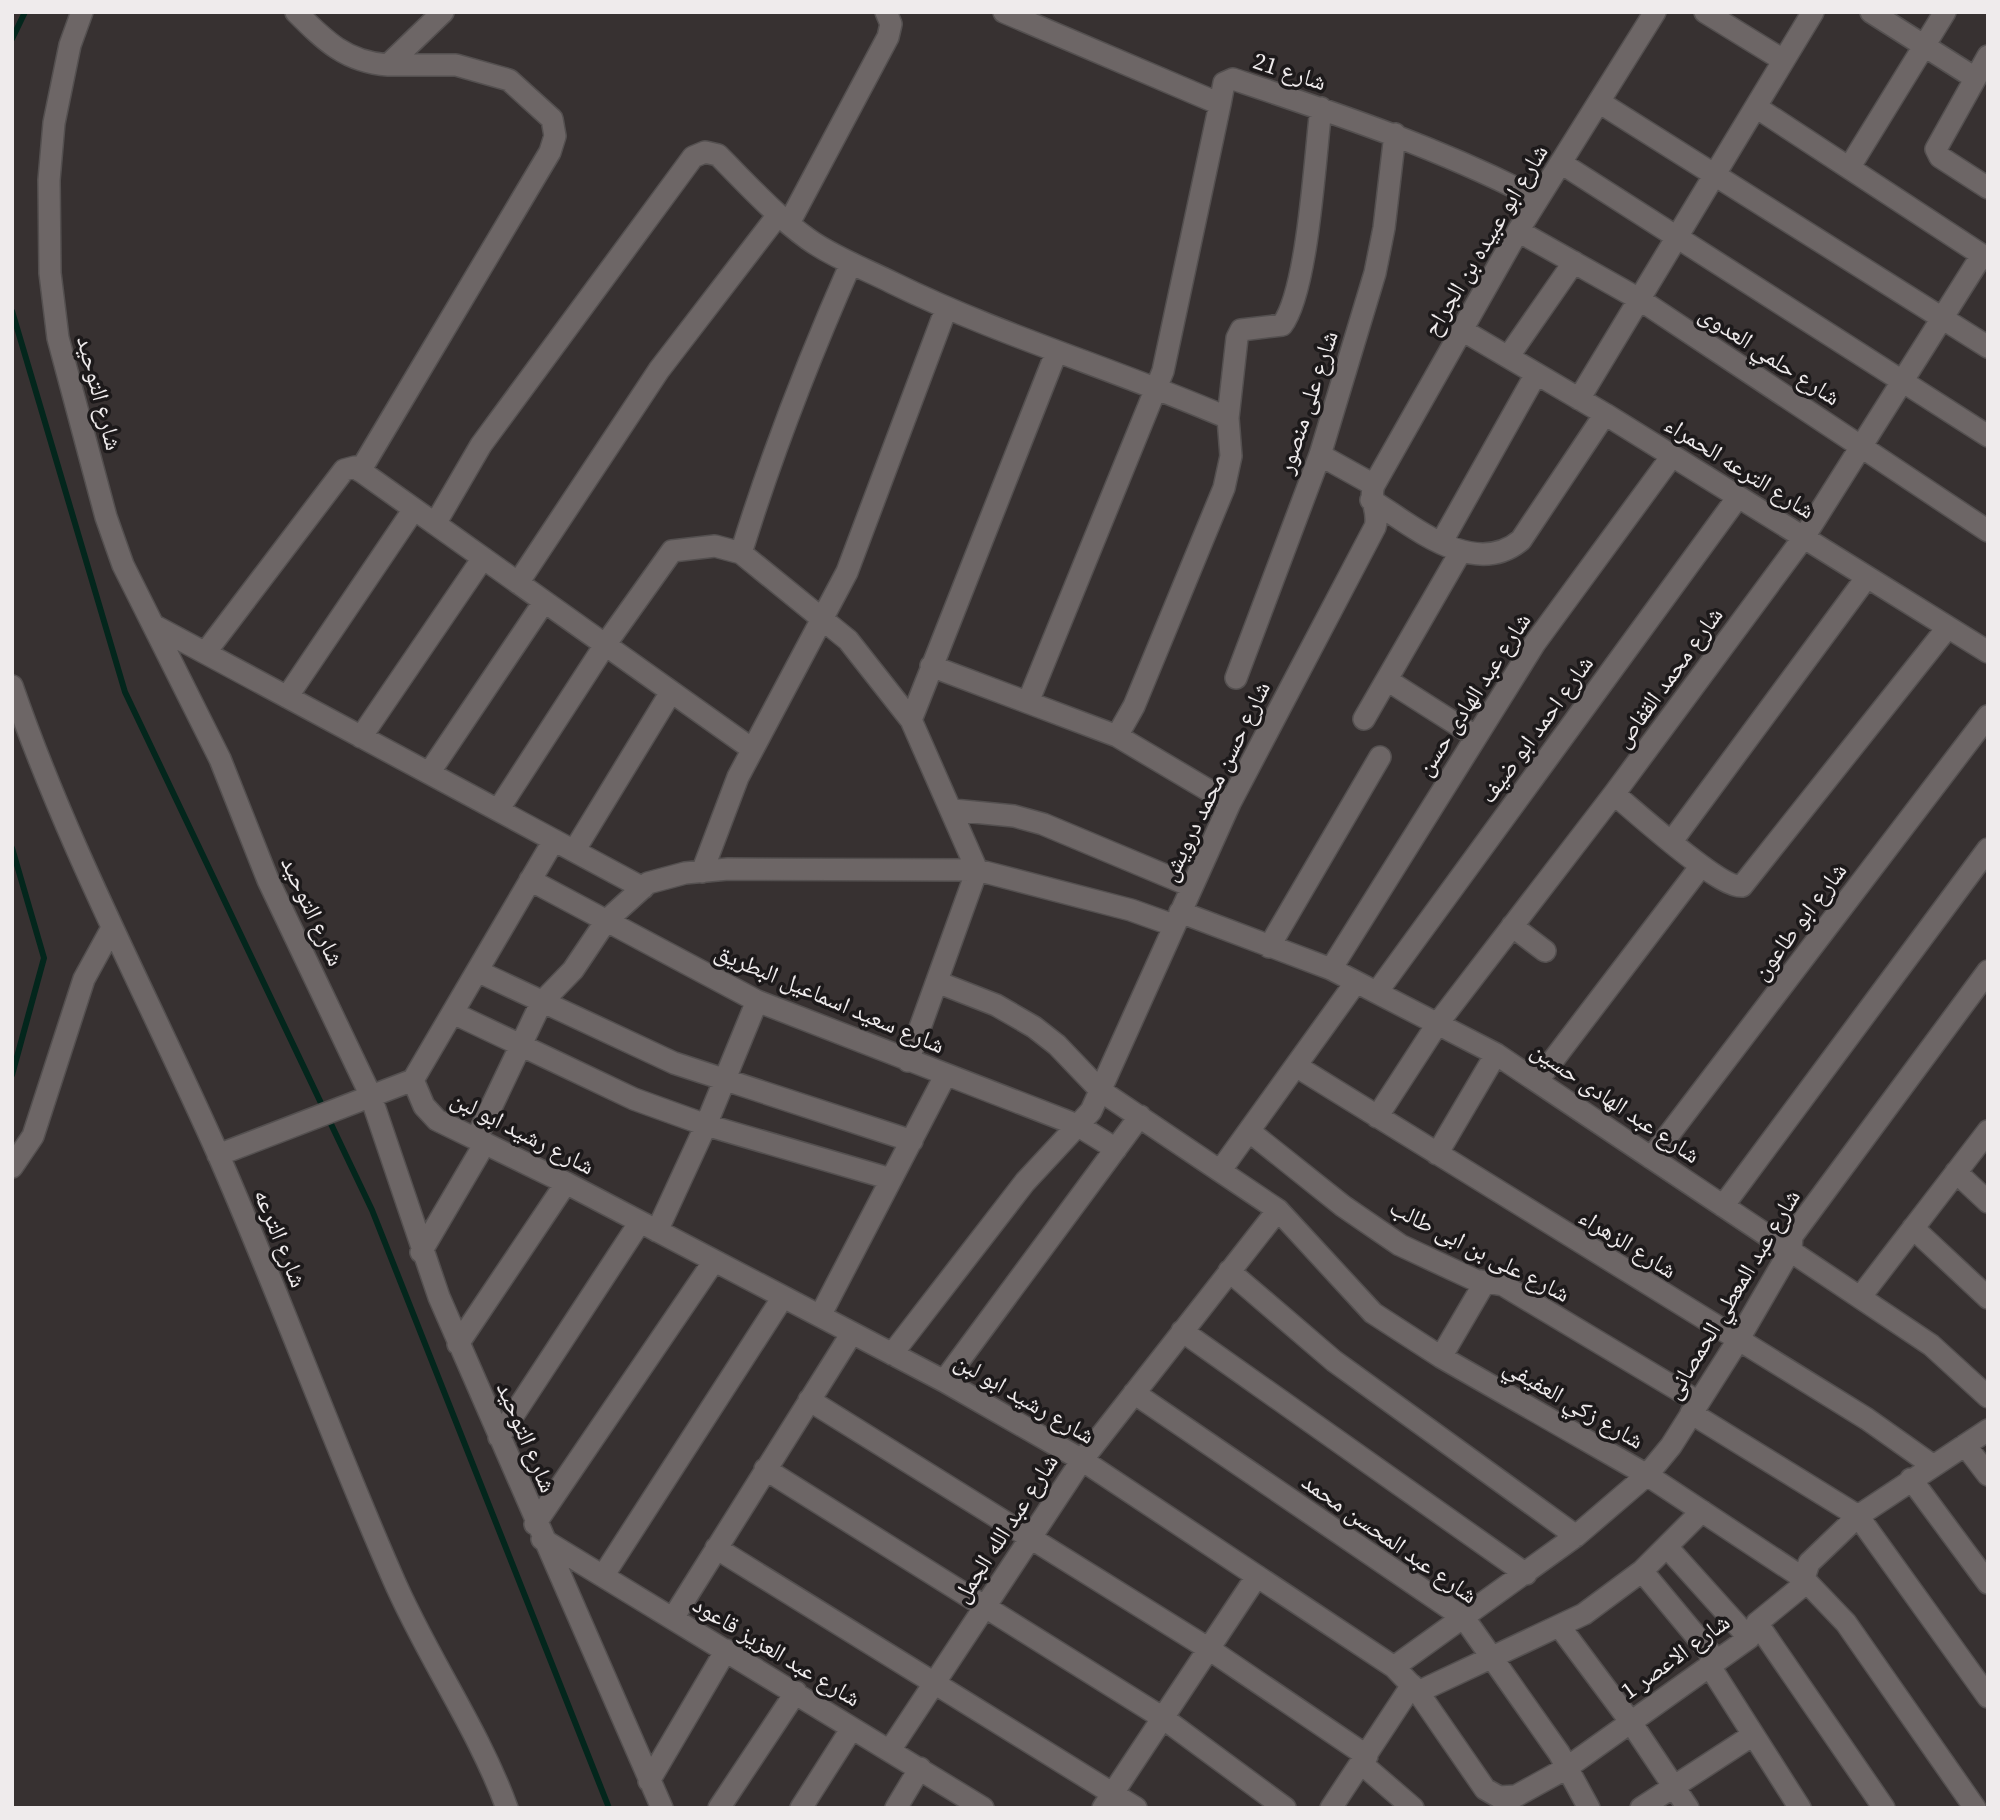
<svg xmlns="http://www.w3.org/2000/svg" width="2000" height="1820" font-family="'Source Serif 4','Noto Naskh Arabic',serif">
<rect width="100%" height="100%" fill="#373131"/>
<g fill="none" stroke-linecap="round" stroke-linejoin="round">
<path stroke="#03261c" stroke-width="6" d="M12 39 25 12
M12 311 125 692 372 1210 609 1808
M12 848 44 958 12 1075"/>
<defs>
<path id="street" d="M82 12 70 45 54 123 49 180 50 273 58 338 106 517 123 565 220 759 268 880 370 1094 439 1297 662 1808
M296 12C325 41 346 62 388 65
M1004 12 1220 104 1224 83 1233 79C1337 114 1440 148 1538 199
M1705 12 1783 60
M1871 12 1975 78
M1988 56 1936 149 1940 157 1988 188
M1599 102 1988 347
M1756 107 1988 259
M1561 163 1988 436
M1849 168 1945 12
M789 223 888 37 891 24 886 12
M1518 231 1639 299 1988 531
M1462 330 1605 414 1988 652
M1508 357 1574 262
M1579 399 1813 12
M1320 455 1374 485
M360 471 550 152 555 136 552 119 509 80 456 65H388L443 12
M1371 500C1412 525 1474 580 1521 540L1605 414
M435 524 481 445 693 157 705 152 718 155C747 184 775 215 808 239 833 257 865 269 893 283 1001 336 1118 370 1228 418
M1441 543 1536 374
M741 553C772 453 809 358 851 263
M518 583 659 370 778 215
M155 626 643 888
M205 653 344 470 355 467 752 749
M931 666 1117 736 1134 706 1224 488 1231 456 1228 418 1237 338 1241 330 1282 325C1308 291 1315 156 1321 108
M1236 678 1320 455 1375 273 1384 228 1395 134
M1387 680 1475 736
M12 686C68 848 149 999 218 1154 279 1293 331 1437 392 1576 426 1656 477 1726 507 1808
M287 697 414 509
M1028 702 1163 371 1220 104
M1364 719 1461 551
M911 720 1056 353
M1117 736 1230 803
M361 737 483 558
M429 773 544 602
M1614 794C1636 812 1720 889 1742 886L1948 627
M498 810 605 645 672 551 715 546 741 553 848 640 911 720 977 870 908 1061
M953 810 1014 816 1043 824 1191 886
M1672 841 1867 577
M574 851 671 692
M702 872 738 777 847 572 946 309
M530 880 757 1001 1077 1125 1116 1149
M1180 912 1331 969 1496 1054 1931 1345 1988 1397
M1512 926 1545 951
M1269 947 1380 757
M1331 969 1535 643 1672 456
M477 971 674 1063 912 1141
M937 982 996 1005 1034 1027 1057 1045 1101 1091 1278 1210 1373 1313 1441 1357 1647 1475 1803 1578 1846 1623 1975 1808
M1377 992 1738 497
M453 1013 634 1099 706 1125 891 1179
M1296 1066 1867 1419 1932 1465
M413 1080 424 1106 437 1120 566 1183 944 1381 1082 1460 1394 1667 1418 1692 1485 1789 1499 1797 1516 1796 1565 1769 1749 1638 1757 1623 1801 1587 1809 1563 1858 1516 1988 1430
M1538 1080 1701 866
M1377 1117 1438 1023 1614 794 1804 537 1982 255
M1249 1131 1343 1206 1400 1245 1475 1280 1503 1285 1697 1401
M476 1139 541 1003 573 970 606 921 648 883 685 873 728 869 977 870 1131 910 1173 925
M1437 1154 1496 1054
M218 1155 413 1080 554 840
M1651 1158 1988 716
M12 1167 33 1136 84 979 112 928
M1220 1171 1356 982
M1956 1172 1988 1202
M1723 1206 1988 849
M1913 1228 1988 1298
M657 1231 706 1125 757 1001
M421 1252 485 1143
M1229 1271 1334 1361 1576 1536
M1861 1296 1988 1131
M820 1316 945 1076
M1182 1331 1526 1574
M458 1344 566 1183
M892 1354 1025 1182 1091 1111 1230 803 1375 527C1380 511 1368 500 1374 485L1518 231 1655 12
M1441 1357 1485 1282
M944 1381 1140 1116
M1134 1393 1464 1618 1559 1753 1589 1808
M809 1400 1209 1649 1367 1756
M1691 1413 1858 1516 1988 1697
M499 1437 640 1222
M1965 1445 1988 1475
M765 1469 1163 1718 1285 1808
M1911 1479 1988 1583
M535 1524 714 1261
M542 1539 983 1808
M1667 1547 1749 1638
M716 1548 1136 1808
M1642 1571 1716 1660
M603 1576 783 1297
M673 1618 852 1333
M1757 1623 1884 1808
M1560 1627 1630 1721 1688 1808
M1709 1665 1800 1808
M1394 1667 1576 1536 1647 1475 1671 1446 1737 1342 1791 1249 1792 1236 1988 971
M1418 1692 1584 1614 1642 1571 1702 1511
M890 1750 1082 1460 1278 1210
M1362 1764 1413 1808
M649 1781 726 1650
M719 1808 796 1692
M801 1808 852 1728
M896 1808 920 1768
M1103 1808 1257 1576
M1331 1808 1412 1685
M1641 1808 1753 1735"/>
</defs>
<use href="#street" stroke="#545050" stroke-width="24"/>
<use href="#street" stroke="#6d6666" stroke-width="21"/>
</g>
<g text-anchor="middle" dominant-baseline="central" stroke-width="7" stroke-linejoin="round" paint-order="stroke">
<g font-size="24" fill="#efebec" stroke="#1c191a">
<text transform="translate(1290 71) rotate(18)">شارع 21</text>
<text transform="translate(1485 240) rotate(-59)">شارع ابو عبيده بن الجراح</text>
<text transform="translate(1770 355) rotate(33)">شارع حلمي العدوى</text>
<text transform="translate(100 393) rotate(75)">شارع التوحيد</text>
<text transform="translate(1307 402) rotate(-72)">شارع على منصور</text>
<text transform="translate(1740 467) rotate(32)">شارع الترعه الحمراء</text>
<text transform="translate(1668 677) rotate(-54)">شارع محمد القفاص</text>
<text transform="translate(1473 694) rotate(-57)">شارع عبد الهادى حسن</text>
<text transform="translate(1536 729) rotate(-54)">شارع احمد ابو ضيف</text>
<text transform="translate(1215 781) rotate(-64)">شارع حسن محمد درويش</text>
<text transform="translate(313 911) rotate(65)">شارع التوحيد</text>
<text transform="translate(1799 921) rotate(-53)">شارع ابو طاعون</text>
<text transform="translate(830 998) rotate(23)">شارع سعيد اسماعيل البطريق</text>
<text transform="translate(1616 1102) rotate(34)">شارع عبد الهادى حسين</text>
<text transform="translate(523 1132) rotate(27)">شارع رشيد ابو لبن</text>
<text transform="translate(281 1238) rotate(68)">شارع الترعه</text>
<text transform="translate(1628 1243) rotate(32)">شارع الزهراء</text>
<text transform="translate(1480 1250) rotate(27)">شارع على بن ابى طالب</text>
<text transform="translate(1732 1294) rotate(-59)">شارع عبد المعطي الحمصانى</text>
<text transform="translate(1025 1398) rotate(30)">شارع رشيد ابو لبن</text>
<text transform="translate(1574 1403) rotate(30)">شارع زكي العفيفي</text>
<text transform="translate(527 1437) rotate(67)">شارع التوحيد</text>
<text transform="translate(1005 1528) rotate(-57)">شارع عبد الله الجمل</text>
<text transform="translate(1390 1538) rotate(35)">شارع عبد المحسن محمد</text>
<text transform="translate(777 1651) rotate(31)">شارع عبد العزيز قاعود</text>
<text transform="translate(1675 1656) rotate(-36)">شارع الاعصر 1</text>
</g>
</g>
<rect width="2000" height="1820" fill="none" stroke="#efebec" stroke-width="28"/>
</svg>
